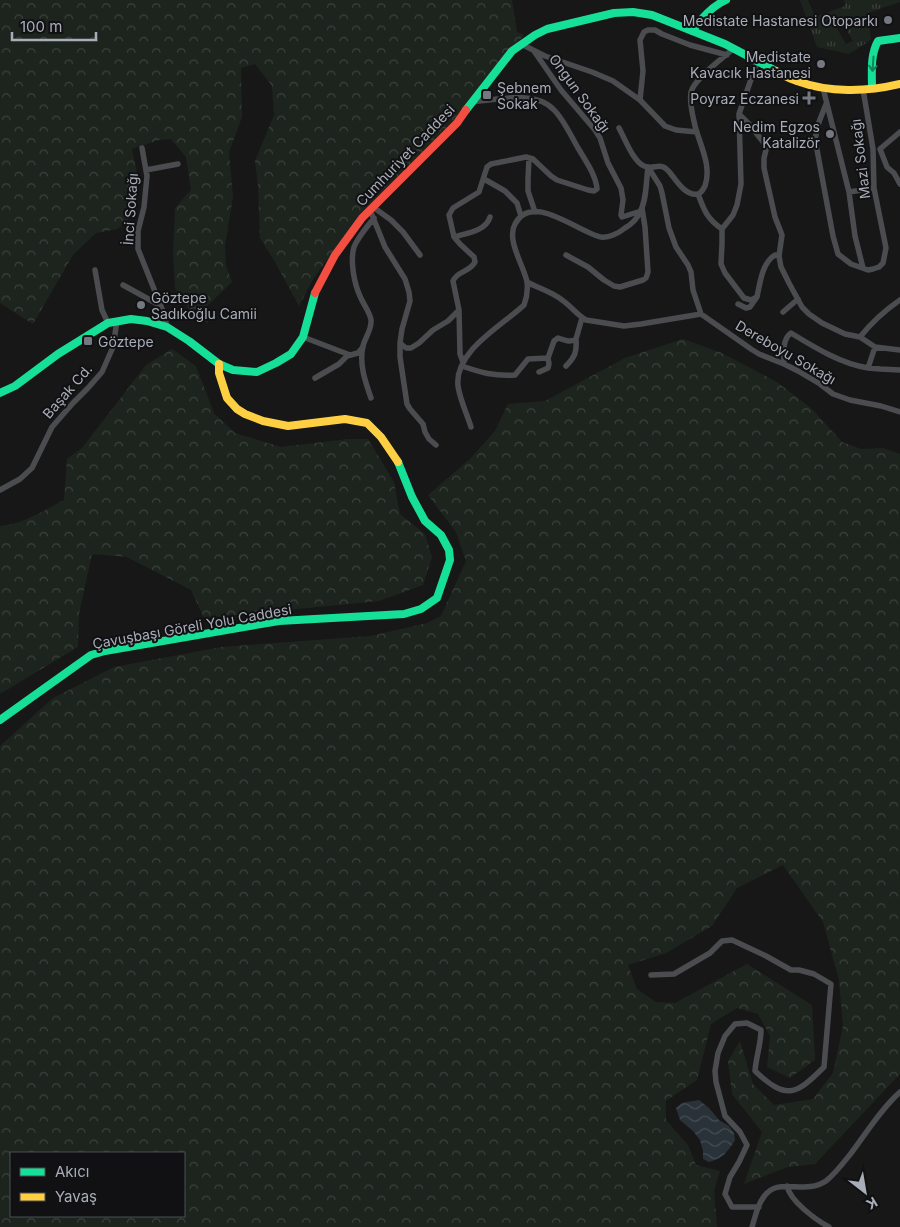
<svg xmlns="http://www.w3.org/2000/svg" width="900" height="1227" font-family="Inter,sans-serif">
<defs>
<pattern id="grass-tufts" width="24" height="20" patternUnits="userSpaceOnUse" patternTransform="scale(1.25)"><rect width="24" height="20" fill="#1d241e"/><path d="M3 7l-1-3M5 7V3M7 7l1-3M15 17l-1-3M17 17v-4M19 17l1-3" fill="none" stroke="#3b413d"/></pattern>
<pattern id="forest-crowns" width="20" height="18" patternUnits="userSpaceOnUse" patternTransform="scale(1.25)"><rect width="20" height="18" fill="#1d241e"/><path d="M2 6a3 3 0 1 1 6 0M12 15a3 3 0 1 1 6 0" fill="none" stroke="#3b413d"/></pattern>
<pattern id="water-waves" width="16" height="10" patternUnits="userSpaceOnUse" patternTransform="scale(1.25)"><rect width="16" height="10" fill="#2a3239"/><path d="M0 5q4-4 8 0t8 0" fill="none" stroke="#464d54"/></pattern>
</defs>
<rect width="100%" height="100%" fill="#171717"/>
<path fill="url(#grass-tufts)" fill-rule="evenodd" d="M800 0H808L815 17 845 6 844 0H900V2L868 13 871 40 849 54 817 47ZM843 23 853 41 846 44 836 27Z"/>
<path fill="url(#forest-crowns)" fill-rule="evenodd" d="M0 0H512L517 32 524 35 482 85 453 123 343 237 312 281 299 306 275 262 260 238 258 185 255 161 274 115 272 86 255 64 241 68 242 117 229 152 233 197 225 245 226 266 232 282 206 307 208 323 195 318 175 288 173 252 175 208 191 190 186 157 171 139 159 140 132 149 139 183 136 212 118 229 96 233 73 255 33 324 0 303Z
M683 339 722 353 777 382 812 409 842 442 861 449 883 448 900 454V1074L815 1164 788 1167 744 1184 762 1132 732 1094 728 1061 740 1041 753 1084 774 1105 813 1099 833 1073 843 1026 839 980 823 922 783 865 737 888 712 926 666 953 628 965 637 989 656 1002 675 1003 747 964 812 1005 815 1060 790 1078 767 1067 770 1036 758 1014 737 1008 711 1024 697 1080 666 1101V1120L688 1145 696 1165 720 1171 714 1190 717 1227H0V746L53 698 114 667 221 647 371 636 427 623 441 616 466 561 456 532 428 495 470 459 495 431 508 404 545 401 625 358ZM11 1153H184V1216H11Z
M172 349 196 366 214 413 235 433 281 447 348 439H368L394 482 400 514 425 534 432 557 423 585 379 601 204 618 191 590 127 557 92 554 79 614 78 647 0 694V526C21 525 45 510 64 500L67 459 82 448 146 365Z"/>
<path fill="url(#water-waves)" d="M699 1100 709 1108 719 1120 729 1126 734 1133 735 1140C727 1153 723 1158 709 1162L703 1159V1151L700 1140 693 1131 680 1120 676 1108 682 1103Z"/>
<g fill="none" stroke-linecap="round" stroke-linejoin="round">
<path stroke="#4b4c50" stroke-width="5.5" d="M521 44 545 56 592 72 613 81 640 100 665 126 676 130 697 132
M534 51 561 90 595 130 600 138 608 163 621 188 623 200 621 215 622 217 641 211
M823 88 849 192 855 236 863 268
M640 100 643 71 640 40 644 32 648 30H655L662 34 690 45 727 55
M826 104 819 122 815 139 833 236 838 254 851 264 868 270 873 269 879 267 883 263 886 248 874 188 873 149 863 89
M739 114 749 124 764 143 766 150 764 158V168L775 217 782 235 779 256 781 267 789 283 802 307 809 314 822 323 845 334 860 337 875 347 900 350
M619 128C625 139 633 161 644 166 655 171 660 159 671 174 677 182 686 196 698 194 702 193 703 189 705 186 712 166 700 145 695 126 693 116 689 103 691 92 694 79 723 58 733 49
M900 132 880 149 887 167 894 173 900 184
M142 148 147 176 144 207 138 231V249L164 314 167 327
M529 158 528 179V191L535 212
M648 167 660 186 662 193 669 228 676 247 688 265 691 272 693 290 701 314
M146 170 178 164
M484 179 505 191 517 203 521 216
M849 192 874 188
M698 194C704 210 707 219 722 229V244L721 264 725 273 744 298 751 300 757 297C760 283 762 263 775 255L779 256
M373 207 391 220 403 232 420 255
M370 210 385 247 405 279 409 292 410 301 402 329 400 343 406 348H411L419 343 433 330 448 321 459 310
M722 229 733 215 737 205 741 184 739 114 757 62
M454 237C467 233 486 231 490 217
M566 255 588 267 604 280 614 286 620 287 643 280 646 278 648 272 645 227 642 208
M95 270 102 310 108 323
M527 282C538 288 552 292 562 300 571 306 577 315 586 320L624 326 641 324 701 314 751 349 759 354 784 364 798 371 820 384 833 394 850 400 881 406 900 412
M123 285 161 306
M738 304 746 308 750 307 757 297
M783 312 798 299
M303 337 350 355
M860 337C872 322 884 311 900 300
M400 343V357L407 404 410 409 423 424 425 432 429 439 436 445
M463 362 460 354 459 310 453 281C457 271 470 272 475 262L474 257 460 244 454 237 449 215 453 208 479 192 487 167 491 164 526 157 533 159 551 176 557 180 588 190 594 191 597 189C596 175 585 160 578 148 571 136 563 118 553 109 535 90 495 100 472 102
M784 364C784 354 782 339 791 333 814 347 841 364 868 368L875 347
M462 366C482 373 493 376 515 375L528 359 548 358
M566 366C575 357 577 352 576 339
M868 368 880 369 900 370
M539 372 548 368 549 364 548 358 554 341 558 338C564 340 570 343 576 339L582 318
M315 378 339 364 347 356 358 353 363 347
M371 398C365 381 359 364 363 346 365 338 372 329 371 320 370 312 363 304 360 296 354 283 350 261 354 247 358 237 367 227 374 218
M471 427C467 414 460 400 458 386 454 351 503 325 524 305 527 297 528 290 527 282 524 266 506 240 515 224 532 191 579 233 601 237 609 238 619 233 625 228 632 224 637 219 640 212 647 199 646 181 648 167
M0 490 20 479 32 468 52 427 73 403 88 388 102 372 113 347 117 321
M651 975 674 974 710 953 722 941 732 940 766 956 791 970H799L814 974 831 984 824 1067C795 1096 786 1100 755 1071 756 1057 761 1044 761 1030L747 1023 735 1024 725 1036 718 1053 715 1071 716 1082 725 1116 740 1132 747 1145 739 1162 730 1177 725 1194 732 1207H759
M787 1186C790 1201 816 1220 829 1227
M752 1227C755 1218 757 1206 763 1198 777 1175 804 1196 826 1181 836 1173 844 1162 852 1152 867 1132 881 1109 900 1092"/>
<path stroke="#16e098" stroke-width="8" d="M692 31C702 18 711 7 726 0
M872 88C872 73 870 55 878 41L900 38
M466 110 512 51 535 35 547 29 614 13 633 12 652 15 725 44 776 71
M0 393 15 386 58 354 108 323 131 319 147 321 167 327 189 341 219 364 233 370 257 372 276 363 291 354 303 337 315 293
M0 720 91 655 105 651 279 621 404 614 421 609 437 598 450 560 449 550 441 535 425 521 412 497 398 462"/>
<path stroke="#ffcf43" stroke-width="8" d="M776 71C783 75 789 79 797 81 829 93 867 92 900 84
M219 364V373L227 398 237 409 245 414 263 421 288 426 345 419 367 423 381 437 398 462"/>
<path stroke="#f24e42" stroke-width="8" d="M315 293 335 255 362 218 457 123 466 110"/>
</g>
<defs><path id="oneway-shaft" d="M-6 0H5M1.5-3L5.5 0L1.5 3" fill="none" stroke-width="1.6" stroke-linecap="round" stroke-linejoin="round" transform="scale(1.25)"/></defs>
<use stroke="#14835c" href="#oneway-shaft" transform="translate(873 64) rotate(94)"/>
<g fill="#757880" stroke="#111113" stroke-width="2">
<circle cx="888" cy="20" r="5"/>
<circle cx="821" cy="64" r="5"/>
<rect x="482" y="90" width="10" height="10" rx="2.5"/>
<path d="M806.5 90.5h5v5h5v5h-5v5h-5v-5h-5v-5h5z"/>
<circle cx="830" cy="134" r="5"/>
<circle cx="141" cy="305" r="5"/>
<rect x="83" y="336" width="10" height="10" rx="2.5"/>
</g>
<g text-anchor="middle" dominant-baseline="central" stroke-width="4" stroke-linejoin="round" paint-order="stroke">
<g font-size="14" fill="#a8adb8" stroke="#111113" text-anchor="end">
<text x="878" y="20">Medistate Hastanesi Otoparkı</text>
<text x="811" y="56">Medistate<tspan x="811" dy="16">Kavacık Hastanesi</tspan></text>
<text x="497" y="87" text-anchor="start">Şebnem<tspan x="497" dy="16">Sokak</tspan></text>
<text x="799" y="98">Poyraz Eczanesi</text>
<text x="820" y="126">Nedim Egzos<tspan x="820" dy="16">Katalizör</tspan></text>
<text x="151" y="297" text-anchor="start">Göztepe<tspan x="151" dy="16">Sadıkoğlu Camii</tspan></text>
<text x="98" y="341" text-anchor="start">Göztepe</text>
</g>
<g font-size="14" fill="#a8adb8" stroke="#111113">
<text transform="translate(580 93) rotate(54)">Ongun Sokağı</text>
<text transform="translate(405 155) rotate(-46)">Cumhuriyet Caddesi</text>
<text transform="translate(860 159) rotate(-97)">Mazi Sokağı</text>
<text transform="translate(130 209) rotate(-86)">İnci Sokağı</text>
<text transform="translate(786 352) rotate(30)">Dereboyu Sokağı</text>
<text transform="translate(67 391) rotate(-49)">Başak Cd.</text>
<text transform="translate(192 626) rotate(-10)">Çavuşbaşı Göreli Yolu Caddesi</text>
</g>
</g>
<rect x="10" y="1152" width="175" height="65" fill="#111113" stroke="#4d4f55"/>
<rect x="20" y="1168" width="25" height="8" fill="#16e098" stroke="#4d4f55"/>
<text x="55" y="1177" font-size="15" fill="#a8adb8">Akıcı</text>
<rect x="20" y="1193" width="25" height="8" fill="#ffcf43" stroke="#4d4f55"/>
<text x="55" y="1202" font-size="15" fill="#a8adb8">Yavaş</text>
<g transform="translate(865 1192) rotate(149)" stroke="#111113" stroke-width="4" paint-order="stroke">
<path d="M0-4L9 19L0 12L-9 19Z" fill="#a8adb8"/>
<text y="-8" font-size="14" font-weight="bold" text-anchor="middle" fill="#a8adb8">K</text>
</g>
<path d="M12 32v8h84v-8" fill="none" stroke="#a8adb8" stroke-width="2.5"/>
<text x="20" y="32" font-size="15" fill="#a8adb8" stroke="#111113" stroke-width="4" paint-order="stroke">100 m</text>
</svg>
